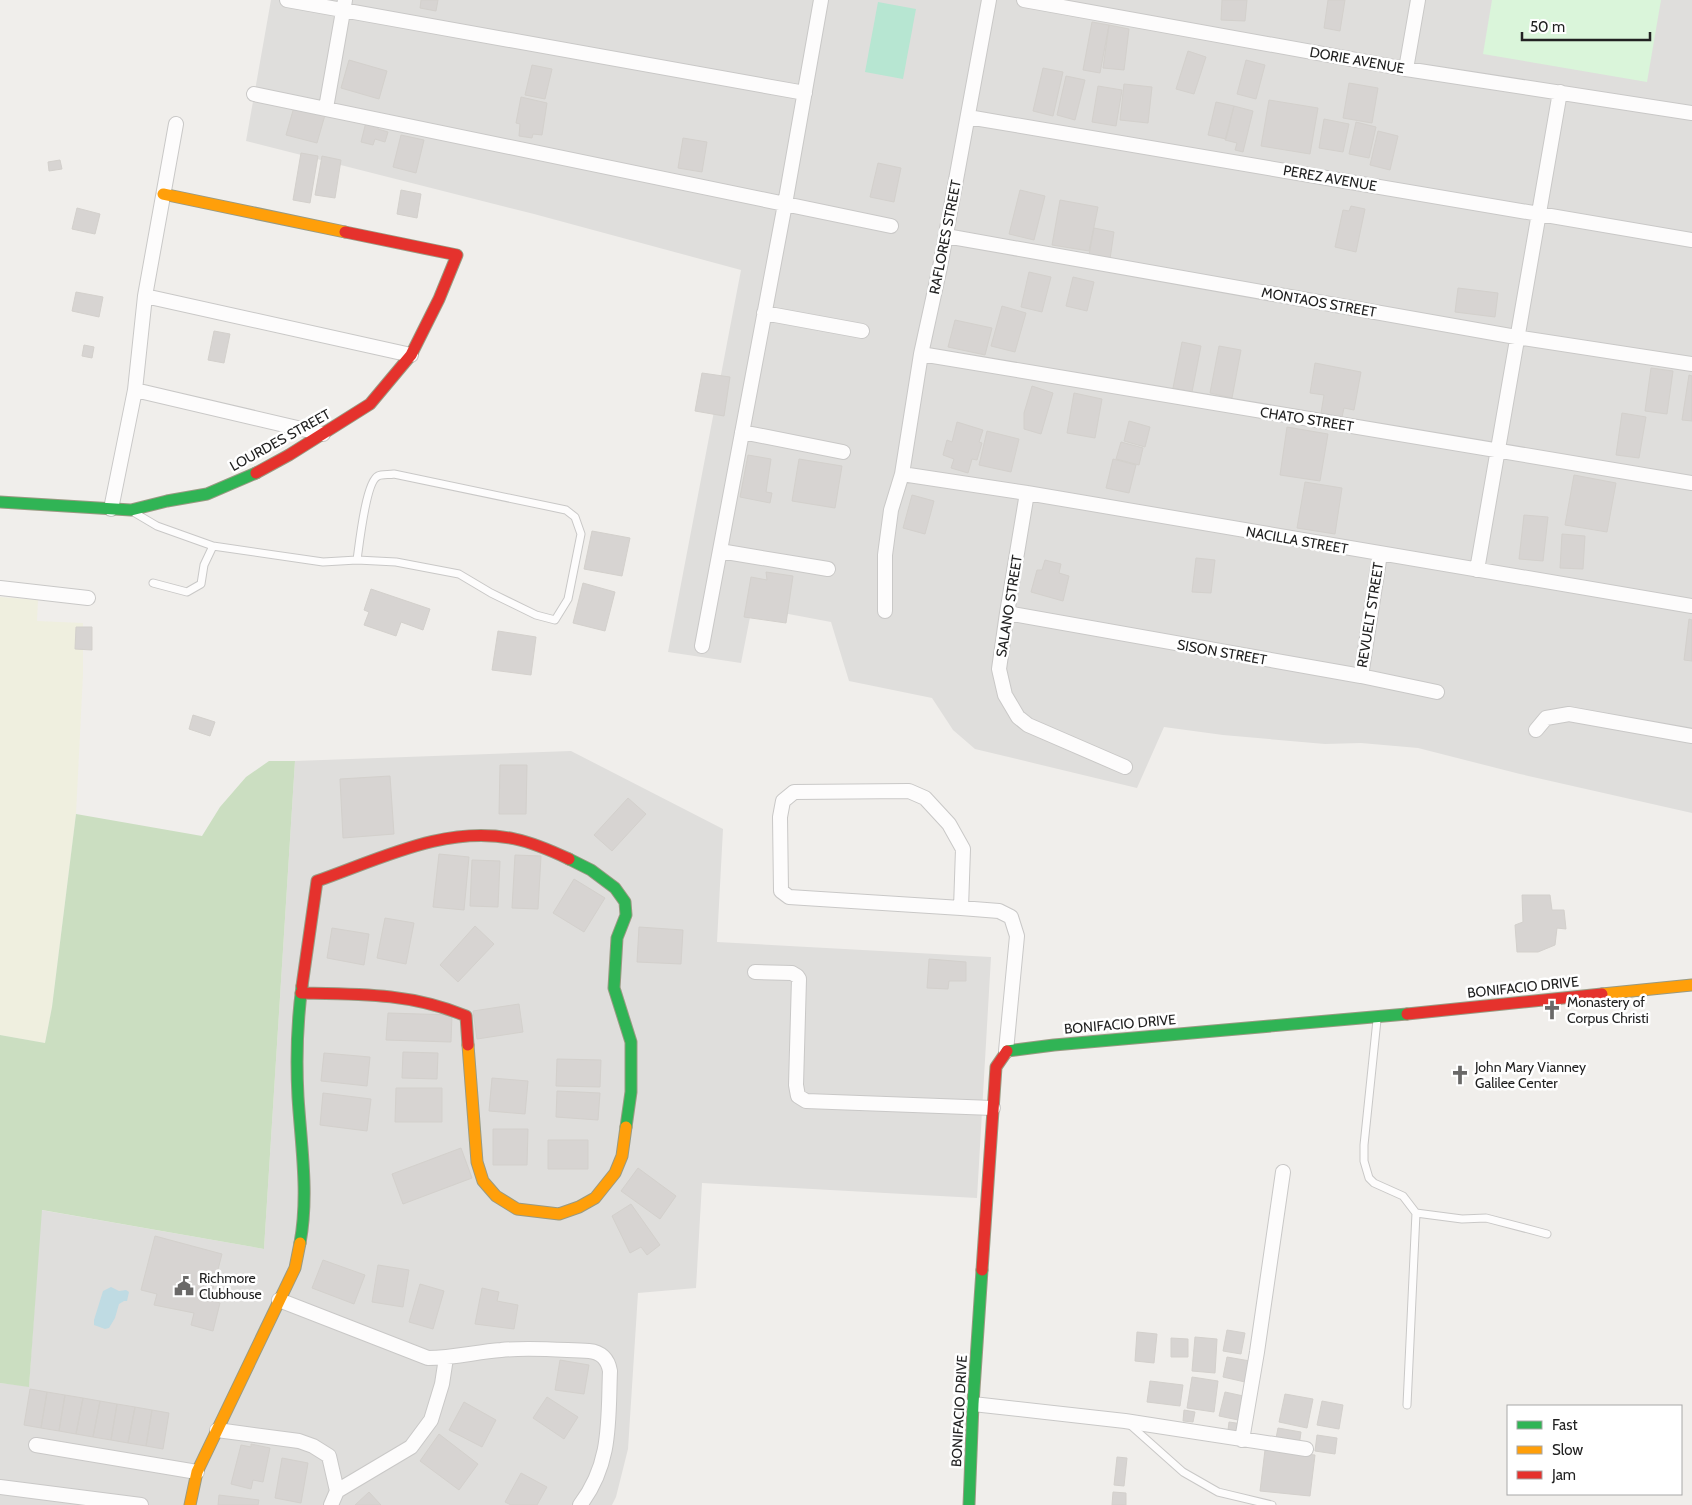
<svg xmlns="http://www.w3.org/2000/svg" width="1692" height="1505" font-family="Cabin,sans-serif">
<rect width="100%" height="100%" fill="#f0eeeb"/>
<path fill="#dfdedc" d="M271 0H1692V813L1520 774 1418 748 1361 743 1325 744 1223 735 1164 727 1137 788 975 749 953 730 932 698 849 681 831 622 752 607 741 663 668 652 741 270 534 214 246 141Z
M571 751 723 829 717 942 991 957 977 1198 702 1183 696 1288 638 1293 628 1449 616 1497 612 1505H0V1383L29 1386 41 1210 264 1249 295 761Z"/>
<path fill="#efefdf" d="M0 597 38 600 37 621 83 623V674L76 814 52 1007 45 1043 0 1035Z"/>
<path fill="#cbdec1" d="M269 761H295L264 1249 42 1210 29 1387 0 1383V1035L45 1043 52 1007 76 814 202 836 220 807 246 777Z"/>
<path fill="#daf5da" d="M1492 0H1661L1647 82 1483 54Z"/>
<path fill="#b7e6d2" d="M878 2 916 9 903 79 865 72Z"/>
<path fill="#bfdbe3" d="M111 1287 119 1291 126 1290 129 1292 127 1301H124L119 1304 115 1318 109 1328 105 1329 94 1325V1320L103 1291Z"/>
<path fill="#d7d4d2" stroke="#d3d0cc" d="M421 0H438L436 11 420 8Z
M1222 0H1247L1245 21 1221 20Z
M1328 0H1345L1340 31 1324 28Z
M1092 22 1109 25 1100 73 1083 70Z
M1109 25 1129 29 1124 70 1103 68Z
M1188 51 1206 57 1194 94 1176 89Z
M349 60 387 71 379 99 341 88Z
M1246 60 1265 65 1256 99 1237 94Z
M532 65 552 69 545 99 525 95Z
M1043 68 1063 72 1053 116 1033 111Z
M1066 76 1085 80 1075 120 1057 115Z
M1349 83 1378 88 1372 123 1343 118Z
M1124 84 1152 87 1148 123 1120 120Z
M1098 86 1122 90 1116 126 1092 122Z
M521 97 547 103 542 135 533 134 532 138 519 136 520 124 516 123Z
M1269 100 1318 108 1310 154 1261 146Z
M1216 102 1234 106 1226 139 1208 135Z
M1234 106 1253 111 1243 152 1235 150 1237 143 1225 140Z
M294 107 325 115 317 143 286 135Z
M1324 119 1349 124 1343 152 1319 148Z
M366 122 378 125V129L388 132 385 142 375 139 373 145 361 142Z
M1356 122 1376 127 1369 158 1349 154Z
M1378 131 1398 136 1390 170 1370 165Z
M401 135 424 140 416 173 393 167Z
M683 138 707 142 702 172 678 168Z
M301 153 318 156 310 203 293 200Z
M322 156 341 160 335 198 315 195Z
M60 160 62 169 49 171 48 162Z
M878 163 901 168 894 202 870 197Z
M401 190 421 194 417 218 397 214Z
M1020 190 1045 196 1034 240 1009 234Z
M1060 200 1098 207 1089 251 1052 245Z
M1351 206 1365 209 1356 252 1335 247 1343 210 1349 211Z
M77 208 100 214 95 234 72 229Z
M1094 228 1114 232 1110 259 1089 255Z
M1029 272 1051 277 1042 312 1021 307Z
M1073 277 1094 282 1087 311 1066 306Z
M1458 288 1498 293 1495 317 1455 312Z
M76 292 103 297 99 317 72 311Z
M1002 306 1026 313 1015 352 991 346Z
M955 320 992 328 985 355 948 347Z
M214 331 230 334 224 363 208 360Z
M1182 342 1201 346 1192 392 1173 388Z
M84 345 94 347 92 358 82 356Z
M1219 346 1241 350 1232 398 1210 393Z
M1315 363 1361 372 1354 410 1344 408 1342 417 1321 413 1324 395 1310 393Z
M1651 368 1673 371 1667 414 1645 411Z
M702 373 730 377 724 416 695 411Z
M1689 375 1692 376V421L1682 420Z
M1032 386 1053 393 1041 434 1024 429V413Z
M1074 393 1102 399 1095 438 1067 433Z
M1622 413 1646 417 1639 458 1616 455Z
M1129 421 1150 427 1145 447 1124 441Z
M957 422 983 430 979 442 982 443 977 460 972 459 968 473 951 468 954 459 943 455 947 440 952 442Z
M1287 427 1328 434 1320 481 1280 475Z
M987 431 1019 439 1011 472 979 465Z
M1121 442 1143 448 1139 465 1116 459Z
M748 455 771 459 766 492 772 493 770 503 740 497Z
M799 459 842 466 835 508 792 501Z
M1113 459 1136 465 1129 493 1106 488Z
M1574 475 1616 483 1607 532 1565 525Z
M1305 482 1342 488 1335 534 1297 528Z
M912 495 934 501 925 534 903 528Z
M1524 515 1548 517 1543 561 1519 559Z
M592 531 630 538 622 576 584 569Z
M1562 534 1585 536 1583 569 1560 568Z
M1196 558 1215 560 1211 593 1192 592Z
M1045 560 1061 564 1059 573 1069 576 1063 601 1031 592 1037 570H1042Z
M766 572 793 576 786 623 744 617 751 577 767 580Z
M583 583 615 592 605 631 573 623Z
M371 589 430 609 423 630 401 622 396 636 364 625 369 612 364 610Z
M1689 619 1692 620V661L1684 660Z
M76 627H92V650L75 649Z
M498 631 536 637 531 675 492 670Z
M193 715 215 722 210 736 189 729Z
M500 765H527L526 814H499Z
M390 776 394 834 343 838 340 779Z
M628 798 646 814 612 851 594 835Z
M439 854 469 857 464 910 433 907Z
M515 855 541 856 538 909 512 908Z
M472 860 500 861 498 907 470 906Z
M574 879 605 898 584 932 553 913Z
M1522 895H1550L1552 910H1564L1566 929 1557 928 1555 945 1538 952H1517L1515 925 1523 922Z
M385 918 414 923 406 964 377 958Z
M475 926 494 944 458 982 440 965Z
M639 927 683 930 681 964 637 962Z
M332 928 369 934 364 965 327 958Z
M929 959 966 962V981H949L948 989 927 988Z
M519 1004 523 1032 477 1039 473 1011Z
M388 1013 452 1015 451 1042 386 1040Z
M403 1052 438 1053 437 1079 402 1078Z
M324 1053 370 1057 367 1086 321 1081Z
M557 1059 601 1060 600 1087 556 1086Z
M492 1078 528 1081 525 1114 489 1111Z
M396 1088H442V1122H395Z
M557 1091 600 1093 598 1120 556 1117Z
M323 1093 371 1099 367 1131 320 1125Z
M493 1129H528L527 1165H493Z
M548 1140H588V1169H548Z
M461 1148 472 1178 403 1204 392 1174Z
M638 1168 676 1196 660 1219 621 1191Z
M631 1204 660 1245 647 1255 641 1247 630 1253 612 1216Z
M155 1236 222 1254 210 1300 220 1303 213 1331 191 1325 194 1313 154 1305 157 1294 141 1290Z
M323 1260 365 1275 354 1304 312 1288Z
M378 1265 409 1270 403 1307 372 1302Z
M420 1284 444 1291 433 1329 409 1322Z
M482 1288 499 1292 497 1301 518 1305 514 1329 475 1324Z
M1227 1330 1245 1333 1241 1354 1223 1351Z
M1137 1332 1157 1334 1154 1363 1135 1361Z
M1195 1337 1217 1339 1215 1373 1192 1371Z
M1171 1338 1188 1339V1357H1171Z
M1227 1357 1250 1361 1245 1382 1223 1377Z
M560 1360 589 1365 584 1394 555 1390Z
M1192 1377 1218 1381 1214 1412 1187 1408Z
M1150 1381 1183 1385 1180 1406 1147 1402Z
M30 1389 47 1392 41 1428 24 1425Z
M47 1392 65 1395 59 1431 41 1428Z
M1225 1392 1248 1397 1243 1421 1219 1416Z
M1285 1394 1313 1399 1307 1428 1279 1422Z
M65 1395 83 1398 76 1434 59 1431Z
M547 1397 578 1417 564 1439 533 1418Z
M83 1398 100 1401 93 1437 76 1434Z
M100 1401 117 1404 111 1440 93 1437Z
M1322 1401 1343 1405 1339 1429 1317 1425Z
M464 1402 496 1420 482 1447 449 1430Z
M117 1404 135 1407 128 1443 111 1440Z
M135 1407 152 1410 146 1446 128 1443Z
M152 1410 169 1413 163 1449 146 1446Z
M1184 1410 1195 1412 1193 1422 1183 1421Z
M1229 1422 1243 1424 1241 1433 1228 1430Z
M1278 1428 1301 1432 1299 1446 1275 1443Z
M439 1434 478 1464 459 1490 420 1461Z
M1317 1435 1337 1438 1335 1454 1315 1451Z
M251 1444 270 1448 263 1482 253 1480 251 1489 231 1484 241 1445 251 1447Z
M1265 1450 1315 1455 1310 1496 1260 1491Z
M1117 1457 1127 1458 1124 1486 1114 1485Z
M282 1458 308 1463 301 1503 275 1498Z
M521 1473 547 1487 537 1505H511L505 1502Z
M369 1492 381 1505H355Z
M1113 1492 1126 1493V1505H1112Z
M219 1495 259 1500 258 1505H218Z"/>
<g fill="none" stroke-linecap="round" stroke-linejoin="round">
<defs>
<path id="lane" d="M135 513 157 526 213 546 323 562 357 560 396 562 459 574 491 593 536 615 555 620 568 599 581 534 575 517 566 510 394 474C389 475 382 474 378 476 366 481 359 546 357 560
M153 583 187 592 201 584 204 565 213 546
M1377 1020 1364 1145V1161L1369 1178 1374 1183 1403 1196 1416 1213 1407 1405
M1416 1213 1462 1219 1486 1218 1547 1234
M1128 1423 1183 1472 1218 1492 1272 1505"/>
<path id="street" d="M287 0 805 93
M1024 0 1406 69 1692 113
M1406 69 1418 0
M254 94 891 226
M326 108 345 0
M968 117 1692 240
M946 236 1516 337 1692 364
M145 296 411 355
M764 313 862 331
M921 354 1692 483
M135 390 323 434
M742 432 843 452
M902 474 1027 493 1692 606
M1027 493 1007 613 999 669 1005 695 1018 717 1028 725 1125 767
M111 509 135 390 145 296 176 124
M720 551 828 569
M1477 570 1560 92
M0 588 88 598
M885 611V555L891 510 902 474 921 354 940 267 989 0
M1007 613 1361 676 1437 692
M702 646 785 204 821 0
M1361 676 1380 554
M1536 730 1546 718 1569 714 1692 736
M961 908 963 849 949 824 925 798 909 791 794 792 783 801 780 817 781 891 789 897 961 908 999 911 1011 917 1017 936 1006 1051
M755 972 792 973 797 976 799 979 796 1085 798 1096 806 1101 993 1108
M279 1300 428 1358C453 1358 476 1352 501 1350 530 1347 560 1350 589 1351 601 1352 608 1359 610 1371 608 1421 612 1463 580 1505
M973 1404 1125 1421 1306 1449
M217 1430 299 1441 313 1446 329 1456 337 1491 331 1505
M1242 1440 1257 1352 1283 1172
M36 1445 197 1472
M0 1487 141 1505
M337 1491 411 1447 431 1420 442 1384 446 1358"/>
<path id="fast" d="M0 502 131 510 167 501 207 494 256 473
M569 859 591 870 615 888 625 902 626 915 617 938 614 988 631 1042V1092L626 1127
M1007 1051 1054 1045 1407 1014
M300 1243C309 1195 301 1145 298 1097 296 1060 297 1023 302 986
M969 1505 973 1404 982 1270"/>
<path id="slow" d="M163 194 345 232
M1602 994 1692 985
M468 1045 477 1162 483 1181 496 1196 517 1209 559 1214 579 1207 595 1198 615 1173 622 1156 626 1127
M190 1505 197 1472 295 1268 300 1243"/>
<path id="jam" d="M256 473 289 455 370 404 411 355 439 299 457 255 345 232
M302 986 317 881C380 859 447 824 515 839 534 843 552 851 569 859
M301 993C359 994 411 993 466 1016L468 1045
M1407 1014 1602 994
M982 1270 996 1067 1007 1051"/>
</defs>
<use href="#lane" stroke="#c9c8c7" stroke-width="9"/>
<use href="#street" stroke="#c9c8c7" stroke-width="16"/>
<use href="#fast" stroke="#999a82" stroke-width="13"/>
<use href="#slow" stroke="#999a82" stroke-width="13"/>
<use href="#jam" stroke="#999a82" stroke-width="13"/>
<use href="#lane" stroke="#fdfcfc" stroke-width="7"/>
<use href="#street" stroke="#fdfcfc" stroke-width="14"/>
<use href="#fast" stroke="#30b455" stroke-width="11"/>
<use href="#slow" stroke="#ff9f0a" stroke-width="11"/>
<use href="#jam" stroke="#e5322d" stroke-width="11"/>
</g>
<defs>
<symbol id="church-bare" viewBox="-9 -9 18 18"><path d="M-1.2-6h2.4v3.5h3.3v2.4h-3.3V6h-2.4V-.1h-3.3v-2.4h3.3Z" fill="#6a6968" stroke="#fff" stroke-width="2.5" paint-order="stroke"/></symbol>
<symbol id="civic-bare" viewBox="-9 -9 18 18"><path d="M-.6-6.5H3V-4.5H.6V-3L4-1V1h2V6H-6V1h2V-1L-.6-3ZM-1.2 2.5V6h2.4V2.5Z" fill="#6a6968" stroke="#fff" stroke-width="2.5" paint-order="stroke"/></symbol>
</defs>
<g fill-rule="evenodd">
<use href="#church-bare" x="1538" y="996" width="28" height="28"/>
<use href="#church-bare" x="1446" y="1061" width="28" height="28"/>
<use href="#civic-bare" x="170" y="1272" width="28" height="28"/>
</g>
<g text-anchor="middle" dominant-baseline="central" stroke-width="5" stroke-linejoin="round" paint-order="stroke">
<g font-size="14" fill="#222" stroke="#fff">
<text transform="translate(1357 60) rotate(10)">DORIE AVENUE</text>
<text transform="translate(1330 178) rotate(10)">PEREZ AVENUE</text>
<text transform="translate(945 237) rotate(-79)">RAFLORES STREET</text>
<text transform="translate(1319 302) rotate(10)">MONTAOS STREET</text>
<text transform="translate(1307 419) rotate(9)">CHATO STREET</text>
<text transform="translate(280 440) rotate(-29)">LOURDES STREET</text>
<text transform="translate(1297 540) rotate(10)">NACILLA STREET</text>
<text transform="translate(1009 606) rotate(-81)">SALANO STREET</text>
<text transform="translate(1370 615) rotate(-81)">REVUELT STREET</text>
<text transform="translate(1222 652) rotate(10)">SISON STREET</text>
<text transform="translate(1523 987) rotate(-6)">BONIFACIO DRIVE</text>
<text transform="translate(1120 1024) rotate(-5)">BONIFACIO DRIVE</text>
<text transform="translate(959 1411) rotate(-87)">BONIFACIO DRIVE</text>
</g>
<g font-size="14" fill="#222" stroke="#fff" text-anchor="start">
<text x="1567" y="1002">Monastery of<tspan x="1567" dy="16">Corpus Christi</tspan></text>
<text x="1475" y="1067">John Mary Vianney<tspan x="1475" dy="16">Galilee Center</tspan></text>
<text x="199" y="1278">Richmore<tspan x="199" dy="16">Clubhouse</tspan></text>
</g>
</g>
<rect x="1507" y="1405" width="175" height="90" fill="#ffffff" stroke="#a7a7a7"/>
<rect x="1517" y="1421" width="25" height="8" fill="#30b455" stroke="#a7a7a7"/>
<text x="1552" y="1430" font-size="15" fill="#222222">Fast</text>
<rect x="1517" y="1446" width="25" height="8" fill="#ff9f0a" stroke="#a7a7a7"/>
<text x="1552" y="1455" font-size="15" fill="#222222">Slow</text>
<rect x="1517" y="1471" width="25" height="8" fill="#e5322d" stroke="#a7a7a7"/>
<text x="1552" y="1480" font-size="15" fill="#222222">Jam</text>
<path d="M1522 32v8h128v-8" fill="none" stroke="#222222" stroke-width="2.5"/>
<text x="1530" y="32" font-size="15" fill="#222222" stroke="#ffffff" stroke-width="4" paint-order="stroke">50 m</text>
</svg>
